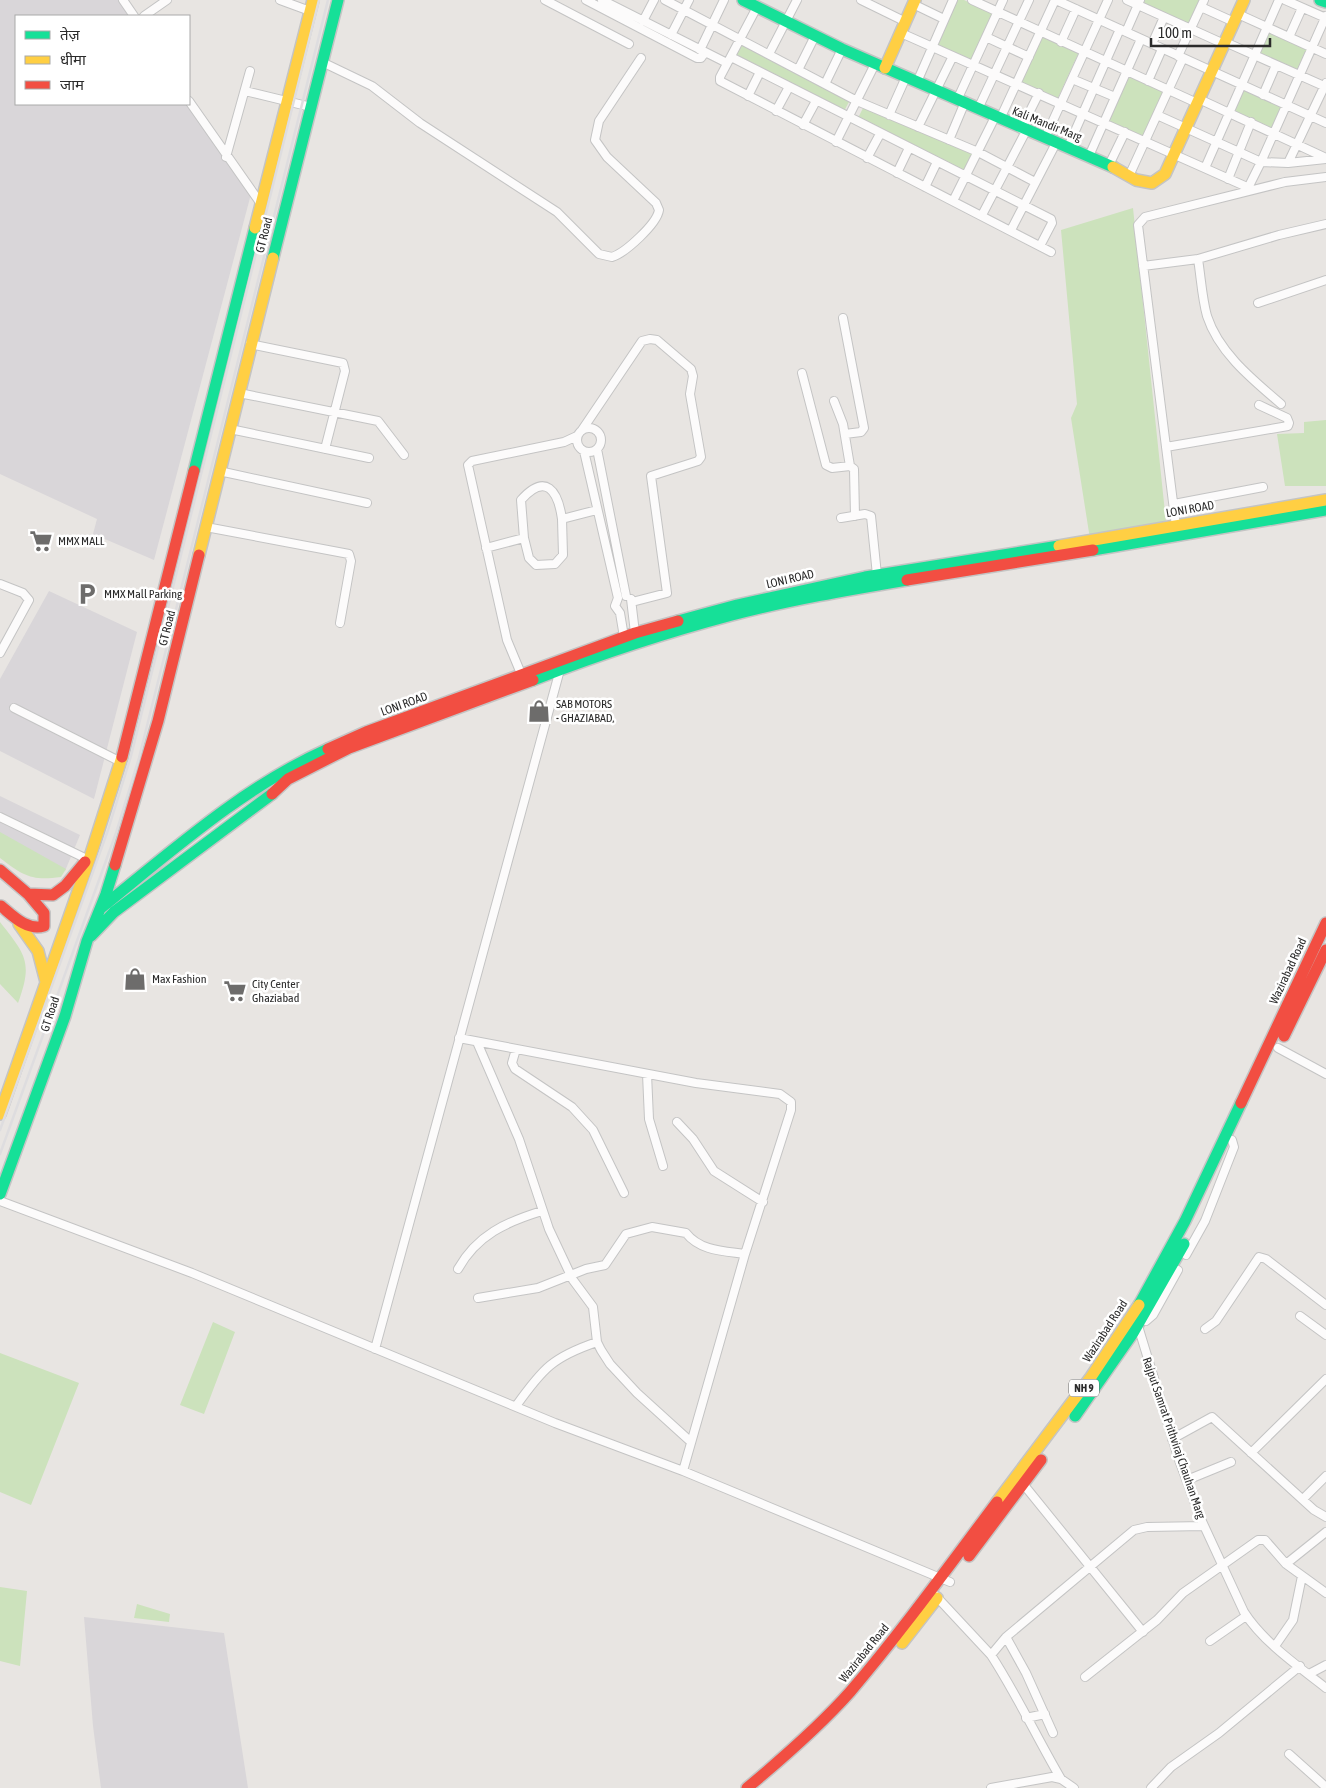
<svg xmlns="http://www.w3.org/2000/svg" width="1326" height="1788" font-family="'Asap Condensed','Noto Sans Devanagari',sans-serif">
<rect width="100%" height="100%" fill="#e8e5e2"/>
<path fill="#d9d6d9" d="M0 0H125L136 16H16V104H189L251 194 154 560 93 534 97 519 0 474Z
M49 591 137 632 94 799 0 751V679Z
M0 796 80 835 65 871 0 835Z
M84 1617 224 1633 248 1788H101L93 1726Z"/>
<path fill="#cce2bc" d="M956 0H964L994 14 972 62 935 45Z
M1142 0H1201L1190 26 1141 3Z
M1267 29 1309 48 1299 72 1257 53Z
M1042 35 1079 52 1057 100 1020 83Z
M742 43 850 100 843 113 735 56Z
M1128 74 1165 92 1143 140 1106 123Z
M1241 87 1283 106 1273 129 1231 110Z
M863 108 973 154 964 174 857 120Z
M1133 208 1166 522 1090 539 1071 418 1077 404 1061 230Z
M1326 420V486H1285L1277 434 1304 433V422Z
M0 832 66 869 61 877C31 881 24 876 0 858Z
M0 922C26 955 33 962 18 1003L0 984Z
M213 1322 235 1332 204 1414 180 1405Z
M0 1353 79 1383 31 1505 0 1492Z
M0 1587 27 1591 20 1666 0 1661Z
M137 1604 170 1614 169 1622 134 1618Z"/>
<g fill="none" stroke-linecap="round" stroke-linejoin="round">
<defs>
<path id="street" d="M123 0 134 16
M280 0 310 11
M545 0 629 44
M586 0 697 58H701L705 52
M602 0 727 63
M665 0 857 101 978 152 1035 182
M861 0 906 22
M972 0 1197 103
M1056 0 1326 123
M1127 0 1224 44
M1285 0 1326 18
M913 4 944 19
M757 7 720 77V81L1051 252
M1201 7 1234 22
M1238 14 1326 54
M144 16 167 0
M643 21 654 0
M1126 32 1140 0
M901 33 1247 187 1250 184 1261 162 1326 16
M671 35 689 0
M986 37 1029 57
M1289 37 1302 8
M1061 42 1076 9
M1225 42 1326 87
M1152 44 1164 17
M700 50 724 0
M769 54 797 0
M1178 56 1204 0
M731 57 1051 219 1052 223 1040 246
M322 62 372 86 420 123 557 212 599 254 612 257C625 253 657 224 659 210L656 203 607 157 595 140 599 121 641 58
M798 70 815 36
M1072 79 1115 97
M1148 81 1162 49
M917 82 953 0
M825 84 842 49
M245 91 311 107
M1263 95 1276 65
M748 96 760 72
M958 98 1003 0
M1199 99 1326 158
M189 101 261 204
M978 109 1029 0
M776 111 789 87
M889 115 906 77
M1157 115 1261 162 1288 163 1326 83
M1000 119 1055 0
M803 125 816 101
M918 127 953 56
M1021 129 1039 93
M1045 138 1108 0
M949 140 965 102
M836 142 875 64
M1068 147 1120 29
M1089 156 1141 39
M226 157 250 71
M867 158 880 134
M1288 163 1326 159
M1109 165 1125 132
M1205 168 1279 0
M897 173 909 148
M1129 176 1183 58
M1228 179 1251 122
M925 187 937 162
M953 201 995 117
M982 215 1026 131
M1011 230 1056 143
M1198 259C1201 278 1202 298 1207 316 1219 353 1253 380 1281 404
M1143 266 1198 259 1279 235 1326 224
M1258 303 1326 280
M843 318 864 428 861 432 845 434
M250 344 343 363 345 371 325 449
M802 373 826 465 832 468 850 466 854 469 855 516
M239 393 378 421 404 455
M834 401 843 424 850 466
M577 440a12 12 0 1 1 24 0a12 12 0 1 1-24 0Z
M230 429 369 458
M582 430 642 341 650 339 657 340 691 369 693 376 690 394 701 457 698 461 651 476 667 593 632 602
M1166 447 1288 426 1289 423 1287 418 1259 405
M597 449 626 596
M584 451 618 598 615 606 620 613 624 637
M219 471 367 503
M1174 504 1263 487
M841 518 865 514 871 516 877 575
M1176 526 1138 225 1145 217 1285 182 1326 177
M206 527 349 554 351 561 340 623
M524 538 521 500C546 472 558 491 562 519
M486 548 524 538 529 558 536 565 555 564 563 555 562 519 597 510
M0 584 23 593 29 600 0 653
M631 599 635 633
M522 676 507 640 468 465 472 461 564 442 577 436
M14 708 121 762
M0 817 89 860
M459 1038 696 1083 780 1094 791 1102V1110L745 1254 683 1471
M477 1042 519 1139 549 1229 573 1280 593 1307 597 1342 601 1350 610 1364 637 1393 691 1442
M1278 1048 1326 1074
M516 1049 512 1063 515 1069 572 1107 593 1130 624 1193
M647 1074 649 1119 663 1166
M677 1122 693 1139 714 1171 763 1202
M0 1201 192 1273 555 1423 683 1471 950 1582
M1186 1255 1205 1221 1234 1147 1232 1140
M458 1269C477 1235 506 1222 542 1211
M478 1298 538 1288 586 1269 605 1265 626 1234 652 1227 686 1233C700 1251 724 1251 745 1254
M1300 1316 1326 1335
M1146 1321 1153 1315 1178 1270
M1138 1326 1178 1457 1200 1517 1244 1612C1263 1642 1298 1666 1326 1688
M1205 1329 1216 1321 1259 1257 1266 1259 1326 1305
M375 1349 561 666
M516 1406C543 1368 553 1357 597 1342
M1172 1439 1212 1417 1314 1510 1326 1517
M1251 1453 1326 1379
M1187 1480 1231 1462
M1024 1485 1143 1632
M1303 1499 1326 1476
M1286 1564 1326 1532
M935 1595 991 1655 1006 1637 1134 1530 1147 1527 1204 1526
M1006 1637 1026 1673 1053 1733
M1210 1641 1246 1616
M1275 1646 1293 1620 1302 1576
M991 1655C1017 1695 1037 1738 1061 1779
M1309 1674 1326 1665
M1085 1677 1157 1620 1183 1593 1258 1540H1265L1286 1564 1326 1593
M1026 1718 1045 1714
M1289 1754 1326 1787
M991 1788 1052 1777 1061 1779 1074 1788
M1151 1788 1171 1767 1219 1733 1300 1666"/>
<path id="fast" d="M743 0 842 49 1113 167
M1320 0 1326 2
M273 258 338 0
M194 471 255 228
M1093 550 1326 510
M678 621 737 605 865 577 1059 546
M533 680C598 655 664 633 732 615 789 600 848 590 907 580
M101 908C173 850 243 787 328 749
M91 936 114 912 272 794
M0 1194 65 1016 87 941 106 894 115 865
M1139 1305 1185 1221 1241 1103
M1075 1416 1133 1333 1184 1244"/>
<path id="slow" d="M885 68 915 0
M1113 167 1136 180 1152 183 1165 174 1244 0
M255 228 313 0
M1059 546 1326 500
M199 555 273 258
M19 924 38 951 46 982
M0 1114 89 860 122 757
M997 1502 1091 1377 1139 1305
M902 1643 937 1598"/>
<path id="jam" d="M907 580 1093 550
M328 749 366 732 635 633 678 621
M122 757 194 471
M272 794 288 779 349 748 533 680
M115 865 158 721 199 555
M0 870 28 894 44 913V926C27 931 13 916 1 906
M28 894 53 895 65 886 85 862
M1284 1036 1326 950
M1241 1103 1326 923
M969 1556 1041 1460
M747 1788C783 1758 819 1727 850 1692 902 1631 949 1566 997 1502"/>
</defs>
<use href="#street" stroke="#c4c4c4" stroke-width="10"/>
<use href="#fast" stroke="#c4c4c4" stroke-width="14"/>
<use href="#slow" stroke="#c4c4c4" stroke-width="14"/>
<use href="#jam" stroke="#c4c4c4" stroke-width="14"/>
<use href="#street" stroke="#fcfbfb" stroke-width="8"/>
<use href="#fast" stroke="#16e098" stroke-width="11"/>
<use href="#slow" stroke="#ffcf43" stroke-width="11"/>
<use href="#jam" stroke="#f24e42" stroke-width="11"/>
<path stroke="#dedddf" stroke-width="2.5" d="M0 1130 108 830 131 756 319 0
M0 1154 116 833 139 758 328 0"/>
</g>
<defs>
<symbol id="supermarket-bare" viewBox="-9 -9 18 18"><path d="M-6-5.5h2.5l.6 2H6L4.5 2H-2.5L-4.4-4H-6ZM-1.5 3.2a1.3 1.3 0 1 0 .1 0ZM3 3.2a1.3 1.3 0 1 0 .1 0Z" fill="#6d6c6b" stroke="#fff" stroke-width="2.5" paint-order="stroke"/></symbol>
<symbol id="parking-bare" viewBox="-9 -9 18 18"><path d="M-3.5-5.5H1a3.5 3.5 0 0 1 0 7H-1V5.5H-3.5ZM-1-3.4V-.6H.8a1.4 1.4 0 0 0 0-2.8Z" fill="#6d6c6b" stroke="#fff" stroke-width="2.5" paint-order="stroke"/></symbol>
<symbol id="shop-bare" viewBox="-9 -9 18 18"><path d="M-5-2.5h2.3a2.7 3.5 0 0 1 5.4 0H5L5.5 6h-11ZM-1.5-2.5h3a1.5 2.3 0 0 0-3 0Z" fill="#6d6c6b" stroke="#fff" stroke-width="2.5" paint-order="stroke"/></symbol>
</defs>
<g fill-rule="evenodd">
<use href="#supermarket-bare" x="25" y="525" width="32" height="32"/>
<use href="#parking-bare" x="71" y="578" width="32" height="32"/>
<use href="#shop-bare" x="523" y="695" width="32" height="32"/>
<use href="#shop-bare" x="119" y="963" width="32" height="32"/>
<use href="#supermarket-bare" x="219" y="975" width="32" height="32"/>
</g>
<g text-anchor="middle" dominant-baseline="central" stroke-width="5" stroke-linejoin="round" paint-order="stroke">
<rect fill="#fff" stroke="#6b6b6b" stroke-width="1" x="1069" y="1379.5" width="30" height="17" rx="4"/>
<g font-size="11" font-weight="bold" fill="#2b2b2b">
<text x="1084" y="1388">NH 9</text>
</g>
<g font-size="12" fill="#2b2b2b" stroke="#fff">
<text transform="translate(1047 124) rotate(22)">Kali Mandir Marg</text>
<text transform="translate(264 235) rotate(-76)">GT Road</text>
<text transform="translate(1190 509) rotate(-10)">LONI ROAD</text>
<text transform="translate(790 579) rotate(-13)">LONI ROAD</text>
<text transform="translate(167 628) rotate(-76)">GT Road</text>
<text transform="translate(404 704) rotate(-20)">LONI ROAD</text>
<text transform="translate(1288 971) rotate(-65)">Wazirabad Road</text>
<text transform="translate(50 1014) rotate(-72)">GT Road</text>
<text transform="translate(1105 1331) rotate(-57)">Wazirabad Road</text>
<text transform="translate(1174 1438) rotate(71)">Rajput Samrat Prithviraj Chauhan Marg</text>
<text transform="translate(864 1653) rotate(-51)">Wazirabad Road</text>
</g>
<g font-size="12" fill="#2b2b2b" stroke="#fff" text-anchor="start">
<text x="58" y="541">MMX MALL</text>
<text x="104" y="594">MMX Mall Parking</text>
<text x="556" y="704">SAB MOTORS<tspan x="556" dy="14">- GHAZIABAD,</tspan></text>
<text x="152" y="979">Max Fashion</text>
<text x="252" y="984">City Center<tspan x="252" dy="14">Ghaziabad</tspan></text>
</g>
</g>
<rect x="15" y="15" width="175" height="90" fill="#ffffff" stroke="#aaaaaa"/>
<rect x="25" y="31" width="25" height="8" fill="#16e098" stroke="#aaaaaa"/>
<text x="60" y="40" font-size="15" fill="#2b2b2b">तेज़</text>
<rect x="25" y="56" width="25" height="8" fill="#ffcf43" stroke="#aaaaaa"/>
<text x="60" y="65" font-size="15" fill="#2b2b2b">धीमा</text>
<rect x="25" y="81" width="25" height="8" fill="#f24e42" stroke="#aaaaaa"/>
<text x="60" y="90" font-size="15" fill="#2b2b2b">जाम</text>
<path d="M1151 38v8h119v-8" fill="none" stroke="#2b2b2b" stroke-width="2.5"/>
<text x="1158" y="38" font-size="15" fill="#2b2b2b" stroke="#ffffff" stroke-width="4" paint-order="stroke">100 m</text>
</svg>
